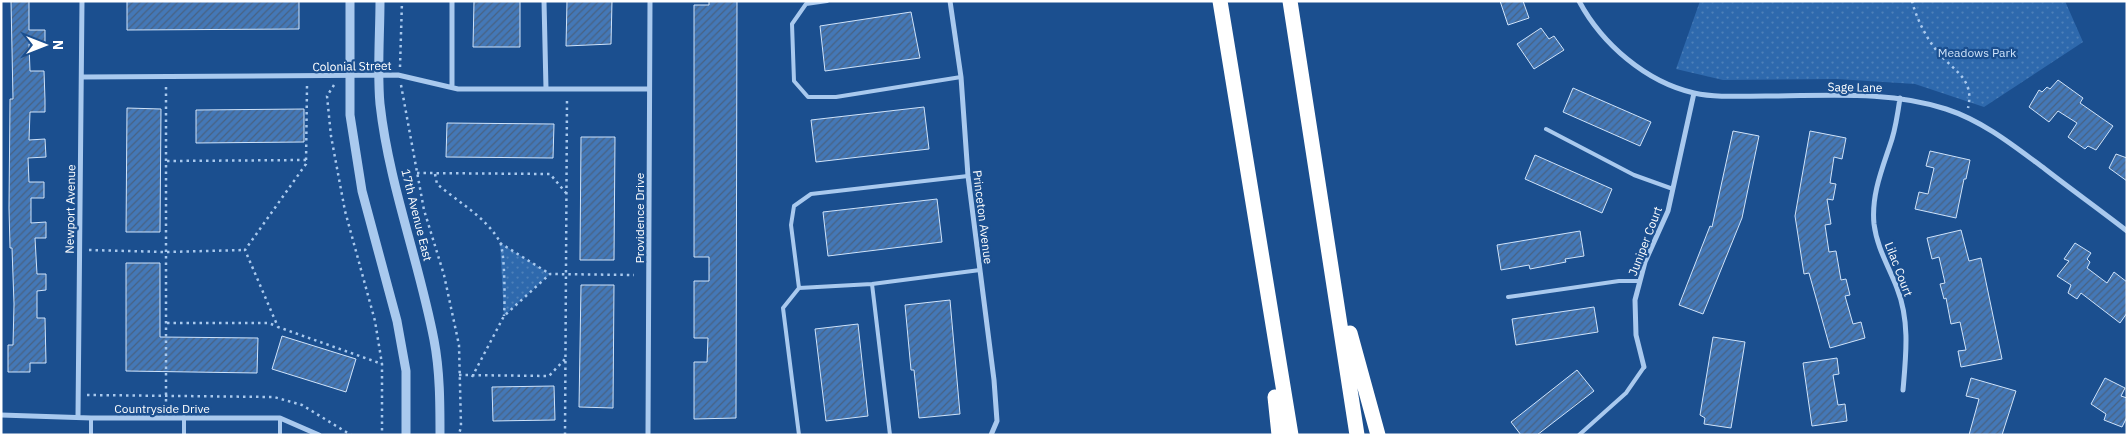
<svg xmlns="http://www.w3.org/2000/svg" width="2128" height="436" font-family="'IBM Plex Sans',sans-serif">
<defs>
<pattern id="park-dots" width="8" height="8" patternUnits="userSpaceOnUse" patternTransform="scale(1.25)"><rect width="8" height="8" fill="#2e69ad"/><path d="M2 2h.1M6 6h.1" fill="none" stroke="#4d80b9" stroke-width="1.8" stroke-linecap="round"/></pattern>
<pattern id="building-hatch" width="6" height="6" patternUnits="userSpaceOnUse" patternTransform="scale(1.25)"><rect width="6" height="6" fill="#4478b7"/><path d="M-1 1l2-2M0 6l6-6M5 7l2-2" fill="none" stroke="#486282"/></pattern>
</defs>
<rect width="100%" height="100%" fill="#1b4f8f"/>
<path fill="url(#park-dots)" d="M1700 1H2065L2083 42 1984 107 1915 84 1837 79 1723 80 1676 69Z
M500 243 550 274 504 316Z"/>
<path fill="url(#building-hatch)" stroke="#cfe3fa" d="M11 1H29V30H45V44H29L30 71H44L45 100V112H30L29 140 45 139 46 157 28 158 29 182H44V198H31V223L46 222V238H35L37 274H46V290L37 291V318H45L46 363H30V372H8V345H13L14 304 12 248H10L9 208 10 99H13Z
M127 1H299V29L127 30Z
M474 1H520V47H473Z
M567 1H612L611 44 566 46Z
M709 1H737L736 418 694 419V362H707L708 338H694V281H709V257H694V5H709Z
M1500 1H1523L1529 18 1508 25Z
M911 12 920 58 825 71 820 26Z
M1541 28 1549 39 1554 36 1564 50 1534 69 1517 44Z
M2058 80 2083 98 2080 103 2113 126 2096 150 2088 146 2085 149 2068 137 2077 123 2058 111 2049 122 2029 107 2039 90 2042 92 2047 87 2050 89Z
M1573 88 1651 122 1640 146 1563 112Z
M924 107 929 149 816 162 811 120Z
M127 108 161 109 160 232H126Z
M304 109V142L196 143V110Z
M447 123 554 124 553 158 446 157Z
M1733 131 1759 136 1742 218 1703 314 1679 305 1710 226 1712 227Z
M1810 131 1846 138 1842 159 1834 157 1830 183 1836 184 1833 200 1827 199 1831 224 1825 225 1829 252 1836 251 1841 280 1846 279 1850 295 1845 296 1853 324 1861 322 1865 338 1830 348 1809 273 1804 274 1795 216Z
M581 137H615L614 260H580Z
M1930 151 1970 160 1966 179H1964L1956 218 1915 209 1919 192 1928 194 1934 168 1926 166Z
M2116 154 2127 158V181L2109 168Z
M1535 155 1612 189 1602 213 1525 179Z
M937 199 942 242 828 256 823 212Z
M1961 230 1969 261 1981 258 2002 359 1961 367 1958 351 1966 350 1960 322 1951 324 1946 298 1944 299 1940 284 1945 283 1939 257 1932 259 1927 238Z
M1580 231 1584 256 1565 259 1566 262 1530 269 1529 265 1501 270 1497 245Z
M2075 243 2091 253 2087 259 2090 262 2087 268 2107 283 2114 272 2127 282V313L2120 323 2081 293 2077 299 2068 293 2071 285 2057 276 2069 261 2064 259Z
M126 263H160V337L258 338 257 373 126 371Z
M581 285H614L613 408 579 407Z
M950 300 960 414 919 418 914 370H911L905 305Z
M1594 307 1598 332 1516 345 1512 319Z
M858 324 868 416 826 421 815 329Z
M282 336 356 359 346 392 272 369Z
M1713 337 1745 342 1731 428 1704 424 1705 418 1700 415Z
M1837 358 1839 374 1833 375 1838 405 1845 404 1847 421 1812 426 1803 363Z
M1577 370 1594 391 1537 435H1521L1511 422Z
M1971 378 2016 391 2002 435H1969L1979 399 1966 396Z
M2105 378 2125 388 2121 396 2127 398V417L2122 427 2104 420 2106 414 2091 404Z
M554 386 555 420 493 421 492 387Z"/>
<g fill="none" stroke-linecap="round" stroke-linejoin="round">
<path stroke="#a9c9ee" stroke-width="2.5" stroke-dasharray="2.5 4" stroke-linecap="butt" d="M1912 1C1916 17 1926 38 1937 51 1953 71 1975 78 1968 108
M400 67 402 1
M334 85 327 96 331 136 345 211 375 321 382 364V435
M401 85 424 210 444 275 459 345 461 426 459 435
M307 86 306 164 245 250 278 327 382 364
M167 161 307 160
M417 173 550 174 566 193
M435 174 437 184C458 202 486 217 500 242 505 253 505 302 504 316
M500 243 550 274
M89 250 165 252 245 250
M167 323H268L277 326
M459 375 549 376 565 359
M472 377 504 316 550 274 634 275
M87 395 274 397 302 405 351 435
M166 408V86
M565 435 567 98"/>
<path stroke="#a9c9ee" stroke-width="4" d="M827 1 806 4 792 24 794 81 808 97H836L961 77
M1546 129 1634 175 1673 189
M872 284 890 435
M799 288 791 225 794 206 811 194 968 176
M1508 297 1619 281H1640
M184 417V435
M91 435V418
M280 435V418
M799 435 783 308 799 288 872 284 980 270
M1579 435 1626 393 1644 367"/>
<path stroke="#a9c9ee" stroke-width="5" d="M544 1 546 89
M950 1 961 77 968 176 994 380 997 421 991 435
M1579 1C1602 44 1646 82 1694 93 1717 98 1742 96 1766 96 1826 96 1888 90 1946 109 1983 121 2014 146 2045 169 2072 190 2100 210 2127 231
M83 77 398 75 458 89H649
M452 87V1
M1900 98C1898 112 1896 126 1892 139 1883 167 1871 194 1874 224 1877 248 1889 267 1897 288 1910 321 1906 355 1903 390
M1644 367 1636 335 1635 300 1645 262 1668 211 1694 93
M1 415 91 418H280L319 435
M78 416 82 1
M648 435 650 1"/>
<path stroke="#a9c9ee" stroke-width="9" d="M350 1V115L362 191 397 321 406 371V435
M380 1C380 34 377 72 380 104 389 185 419 261 434 340 440 371 440 404 440 435"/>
<path stroke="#fff" stroke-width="15" d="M1220 1 1291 435
M1290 1 1357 435
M1350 333 1378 435
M1275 397 1279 435"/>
</g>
<g text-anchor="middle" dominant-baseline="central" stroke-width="4.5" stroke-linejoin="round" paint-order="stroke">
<g font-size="12" fill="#cfe3fa" stroke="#1b4f8f">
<text x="1977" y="52">Meadows Park</text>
</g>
<g font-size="12" fill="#fff" stroke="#1b4f8f">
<text transform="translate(352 66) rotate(-1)">Colonial Street</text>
<text transform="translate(1855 87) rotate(1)">Sage Lane</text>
<text transform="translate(70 209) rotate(-89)">Newport Avenue</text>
<text transform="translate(417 215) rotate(76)">17th Avenue East</text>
<text transform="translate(983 217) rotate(83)">Princeton Avenue</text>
<text transform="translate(639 218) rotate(-90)">Providence Drive</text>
<text transform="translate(1645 241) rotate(-69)">Juniper Court</text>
<text transform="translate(1899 269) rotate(69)">Lilac Court</text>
<text x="162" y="408">Countryside Drive</text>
</g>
</g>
<rect width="2128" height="436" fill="none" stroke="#ffffff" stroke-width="5"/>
<g transform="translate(45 45) rotate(90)" stroke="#1b4f8f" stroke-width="4" paint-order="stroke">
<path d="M0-4L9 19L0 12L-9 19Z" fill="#ffffff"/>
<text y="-8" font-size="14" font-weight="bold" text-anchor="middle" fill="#ffffff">N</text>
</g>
</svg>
